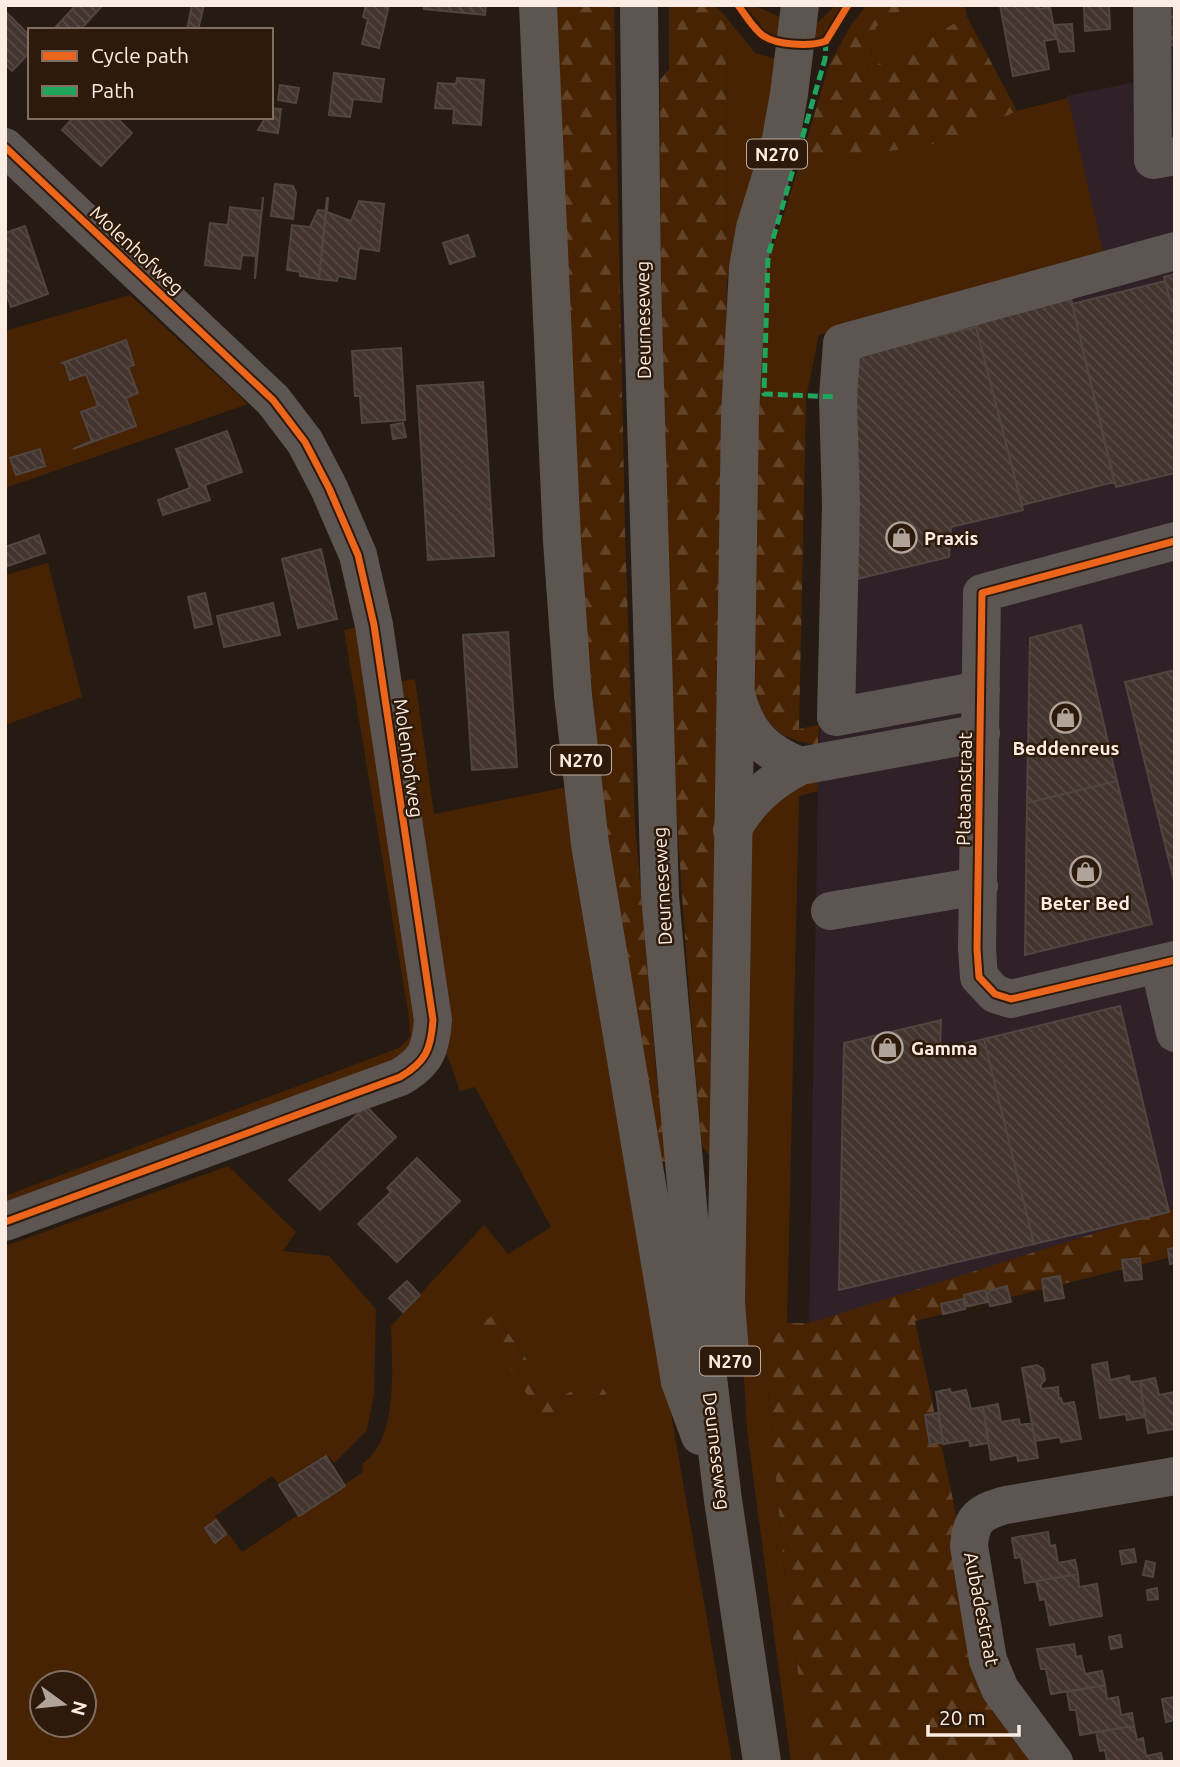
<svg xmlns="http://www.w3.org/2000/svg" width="1180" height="1767" font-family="Ubuntu,sans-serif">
<defs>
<pattern id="forest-firs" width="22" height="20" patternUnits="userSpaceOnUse" patternTransform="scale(1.75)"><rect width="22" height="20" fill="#472303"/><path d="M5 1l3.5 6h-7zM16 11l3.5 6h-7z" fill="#624328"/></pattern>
<pattern id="building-back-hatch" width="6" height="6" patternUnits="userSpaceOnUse" patternTransform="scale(1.75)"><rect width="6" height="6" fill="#43342e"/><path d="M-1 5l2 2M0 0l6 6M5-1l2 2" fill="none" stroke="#564842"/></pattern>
</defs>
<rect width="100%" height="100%" fill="#261b13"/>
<path fill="#302027" d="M1175 5V1243L809 1323 818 779 837 315 1098 249 1066 96 1136 82Z"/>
<path fill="#472303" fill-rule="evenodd" d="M744 5C761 5 769 14 786 19L784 40 766 32Z
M836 5H844L822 39H808L816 24Z
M909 5H965L967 17 867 71 876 27Z
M726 17 755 53 781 60 727 280Z
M1068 98 1103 252 819 335 806 398 754 396 760 289 799 166 951 141 1017 111Z
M130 295 248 404 5 488V331Z
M48 563 82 697 5 725V575Z
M361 626 423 1017 405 1061 5 1212V1196L399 1048 410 1037 409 1017 344 630Z
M415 679 434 814 567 787 659 1345 732 1762H5V1246L228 1166 296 1232 283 1251 329 1256 376 1309 374 1394 367 1430 334 1463 328 1455 279 1484 272 1476 215 1516 242 1552 363 1472 362 1464C399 1440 392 1366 391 1326L484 1225 508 1254 551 1227 475 1087 460 1091 446 1052 391 683ZM496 1315 555 1400 596 1378 607 1394 564 1411 480 1324ZM42 1683H84V1725H42Z
M818 779V791L799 796 787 1323 764 1345 787 1600 812 1762H791L747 1430 740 1309 752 826 785 791Z"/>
<path fill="url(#forest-firs)" d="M554 5H614L625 531 635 824 656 1071 667 1162 655 1160 604 816 580 563Z
M669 5H714L726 17 727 280 713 1158 702 1147C681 909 665 669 662 429 660 313 661 197 660 80L669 69Z
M867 5H909L876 27 867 70 967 17 1017 111 951 141 799 166 829 65 851 25Z
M754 396 806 398 799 729 819 725 818 745C775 739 764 723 751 684Z
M1175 1208V1256L915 1321 953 1500 987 1678 1038 1762H812L787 1600 764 1345 787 1323H810Z
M495 1314 555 1400 596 1378 607 1394 564 1411 541 1415 480 1324Z"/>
<path fill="url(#building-back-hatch)" stroke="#504540" stroke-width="2" d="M76 5 102 6 80 30H53Z
M192 5H204L198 30H187Z
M366 5H389L379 48 362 44 368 19 363 17Z
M424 5H486L485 15 424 9Z
M1000 5H1038L1039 9 1050 7 1056 39 1044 41 1049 69 1013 76Z
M1070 5H1109L1110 29 1085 31 1084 6Z
M1161 5H1175V45H1161Z
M5 11 30 36V52L12 71 5 64Z
M1072 24 1074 51 1060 52 1054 25Z
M334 73 384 79 381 102 353 99 350 117 329 115Z
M457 78 484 80 481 125 453 123 454 109 435 108 438 83 456 84Z
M280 85 299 88 296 103 278 100Z
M271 108 281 109 278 133 258 130 266 117H271Z
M74 117H116L132 133 101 166 62 130Z
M275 184 293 186 296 193 293 219 271 216Z
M263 197 255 279 256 256 242 255 240 269 205 265 210 223 228 225 230 207 262 211Z
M327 197 319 279 300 276V272L287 270 292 225 310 227 318 210 326 211Z
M328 197 327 212 351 221 359 201 384 204 379 251 359 248 355 279 338 276 337 281 319 279Z
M25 226 48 294 11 307 5 290V233Z
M468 235 475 256 450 264 443 243Z
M1175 274V318L1164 277Z
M1165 281 1175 318V473L1116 487 1072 304Z
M1071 299 1114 482 1022 505 975 323Z
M976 327 1023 510 951 527 949 557 853 580 857 356Z
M126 340 134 365 128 367 138 393 126 398 136 426 73 449 92 441 81 412 98 406 86 374 70 380 65 364 62 363Z
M401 348 405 420 362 423 360 396H355L352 351Z
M483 382 494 556 428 560 417 386Z
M403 423 406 437 393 439 391 425Z
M227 431 242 472 205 485 210 500 163 515 158 500 190 488 176 449Z
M40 449 45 466 16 475 10 458Z
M39 535 45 553 5 567V547Z
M321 549 337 619 298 628 282 559Z
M205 593 212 624 195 628 188 597Z
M273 603 280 635 224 647 217 616Z
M1081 625 1117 781 1027 803 1030 638Z
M508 632 517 767 472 770 463 635Z
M1175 670V885L1125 682Z
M1117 781 1152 924 1025 955 1027 803Z
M1120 1006 1169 1212 1034 1244 984 1039Z
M941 1020 940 1049 984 1039 1034 1244 839 1290 844 1043Z
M366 1106 396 1137 320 1210 289 1180Z
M417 1158 460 1201 397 1262 358 1224 391 1192 387 1188Z
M1175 1248V1263L1170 1264 1168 1249Z
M1140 1258 1142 1279 1125 1281 1122 1260Z
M1060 1276 1064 1298 1045 1301 1042 1279Z
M407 1281 420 1295 403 1312 389 1298Z
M1007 1286 1011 1302 990 1306 986 1292Z
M985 1290 988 1302 966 1306 964 1295Z
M963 1299 965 1309 943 1314 941 1304Z
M1107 1362 1110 1380 1129 1376 1130 1382 1140 1381 1145 1417 1127 1420 1126 1414 1100 1418 1092 1365Z
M1037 1365 1043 1369 1045 1380 1041 1384V1389L1058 1387 1059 1399 1061 1398 1063 1404 1074 1402 1081 1439 1061 1442 1060 1437 1035 1441 1022 1368Z
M1155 1378 1159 1395 1175 1392V1435L1174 1429 1148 1433 1140 1381Z
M950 1389 951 1393 966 1390 971 1409 983 1407 989 1443 970 1446 969 1440 943 1444 936 1392Z
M998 1404 1001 1422 1019 1419 1020 1425 1032 1423 1038 1458 1018 1461 1017 1455 991 1460 983 1407Z
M938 1413 943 1442 930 1445 925 1415Z
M326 1456 345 1486 299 1516 279 1485Z
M216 1520 226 1534 215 1543 205 1528Z
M1048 1532 1050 1546 1055 1545 1058 1563 1075 1560 1078 1574 1025 1583 1021 1557 1015 1558 1012 1538Z
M1134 1549 1136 1562 1122 1564 1120 1551Z
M1146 1561 1155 1563 1153 1577 1143 1575Z
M1078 1574 1079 1587 1097 1584 1102 1616 1050 1625 1045 1599 1040 1600 1036 1581Z
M1157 1588 1158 1599 1148 1600 1147 1590Z
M1120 1635 1122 1647 1111 1649 1109 1637Z
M1074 1644 1076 1657 1081 1656 1085 1674 1102 1671 1105 1685 1051 1694 1046 1669H1041L1037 1649Z
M1105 1685 1107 1699 1118 1697 1121 1715 1132 1713 1134 1726 1080 1735 1076 1710H1070L1067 1692Z
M1175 1697V1720L1166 1722 1162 1699Z
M1134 1726 1137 1740 1143 1738 1146 1756 1161 1753 1163 1762H1107L1105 1750 1100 1751 1096 1732Z"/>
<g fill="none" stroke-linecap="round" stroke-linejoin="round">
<path stroke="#5c5552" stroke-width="38" d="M1152 5 1153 160 1175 156
M5 147 273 400 305 442 329 488 358 555 374 625 433 1020C431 1049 426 1062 400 1077L5 1222
M1175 541 982 593 977 949 979 977 995 994 1011 999 1175 960
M981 690 836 717 841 505 838 397 842 343 1175 251
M736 694C746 733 763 751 800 766
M732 830C749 800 769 782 800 766L981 733
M830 911 979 886
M1159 964 1175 1033
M1054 1762 1000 1689 988 1660 969 1546C971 1518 980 1512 1006 1505L1175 1476"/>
<path stroke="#5d554f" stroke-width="38" d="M538 5 562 541 573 695 590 844 646 1179 680 1382 700 1436
M639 5 642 282 660 896 691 1239 723 1500 762 1762
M730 1352 726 1302 740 414 748 268 755 228 779 150 789 94 800 5"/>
<path stroke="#20a55d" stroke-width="5" stroke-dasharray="10 5" stroke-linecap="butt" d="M826 41 825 59 768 256 764 394 838 397"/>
<defs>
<path id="cycleway" d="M738 5C756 30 760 42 793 44 805 45 815 45 826 41L848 5
M5 147 273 400 305 442 329 488 358 555 374 625 433 1020C431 1049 426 1062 400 1077L5 1222
M1175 541 982 593 977 949 979 977 995 994 1011 999 1175 960"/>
</defs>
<use href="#cycleway" stroke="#2e1a0b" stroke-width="11"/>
<use href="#cycleway" stroke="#eb651d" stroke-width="7"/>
</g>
<defs>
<symbol id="shop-ring" viewBox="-11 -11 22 22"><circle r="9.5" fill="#2e1a0b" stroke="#b0a49a" stroke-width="1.5"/><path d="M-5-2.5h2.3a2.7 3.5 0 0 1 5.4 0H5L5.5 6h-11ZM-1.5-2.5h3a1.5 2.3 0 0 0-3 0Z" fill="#b0a49a"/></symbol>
</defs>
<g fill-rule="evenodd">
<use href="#shop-ring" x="884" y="520" width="35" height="35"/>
<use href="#shop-ring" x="1048" y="700" width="35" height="35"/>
<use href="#shop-ring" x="1068" y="854" width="35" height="35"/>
<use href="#shop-ring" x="870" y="1030" width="35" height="35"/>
</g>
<g text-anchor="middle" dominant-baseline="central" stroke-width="5" stroke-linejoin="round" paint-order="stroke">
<g fill="#2e1a0b" stroke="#beaea2" stroke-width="2">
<rect x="747" y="139.5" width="60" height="29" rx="5"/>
<rect x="551" y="745.5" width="60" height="29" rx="5"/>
<rect x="700" y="1346.5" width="60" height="29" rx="5"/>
</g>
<g font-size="18" font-weight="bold" fill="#fbede3">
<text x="777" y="154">N270</text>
<text x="581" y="760">N270</text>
<text x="730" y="1361">N270</text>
</g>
<g font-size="19" fill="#fbede3" stroke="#2e1a0b">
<text transform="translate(137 250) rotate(43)">Molenhofweg</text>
<text transform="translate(643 320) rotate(-91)">Deurneseweg</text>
<text transform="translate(409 758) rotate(82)">Molenhofweg</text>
<text transform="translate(964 789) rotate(-89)">Plataanstraat</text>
<text transform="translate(662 886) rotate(-93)">Deurneseweg</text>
<text transform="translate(717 1451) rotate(83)">Deurneseweg</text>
<text transform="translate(982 1609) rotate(79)">Aubadestraat</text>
</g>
<g font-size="19" font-weight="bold" fill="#fbede3" stroke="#2e1a0b" text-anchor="start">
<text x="924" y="538">Praxis</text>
<text x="1066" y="748" text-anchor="middle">Beddenreus</text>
<text x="1085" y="903" text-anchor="middle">Beter Bed</text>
<text x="911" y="1048">Gamma</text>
</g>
</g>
<rect width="1180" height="1767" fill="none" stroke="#fbede3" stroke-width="14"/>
<rect x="28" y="28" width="245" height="91" fill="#2e1a0b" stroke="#806e61" stroke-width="2"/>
<rect x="42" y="51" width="35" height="10" fill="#eb651d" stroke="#806e61" stroke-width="2"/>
<text x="91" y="63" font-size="21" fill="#fbede3">Cycle path</text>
<rect x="42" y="86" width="35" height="10" fill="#20a55d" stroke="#806e61" stroke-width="2"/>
<text x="91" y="98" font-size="21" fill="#fbede3">Path</text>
<g transform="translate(63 1704) rotate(105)"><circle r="33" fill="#2e1a0b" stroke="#806e61" stroke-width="2"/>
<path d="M0-5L12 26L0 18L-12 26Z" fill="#b0a49a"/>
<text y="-10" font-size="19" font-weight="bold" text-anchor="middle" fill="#fbede3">N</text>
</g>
<path d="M928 1725v10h91v-10" fill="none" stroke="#fbede3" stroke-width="3.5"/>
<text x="939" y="1725" font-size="21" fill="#fbede3" stroke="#2e1a0b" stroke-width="5" paint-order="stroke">20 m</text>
</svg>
